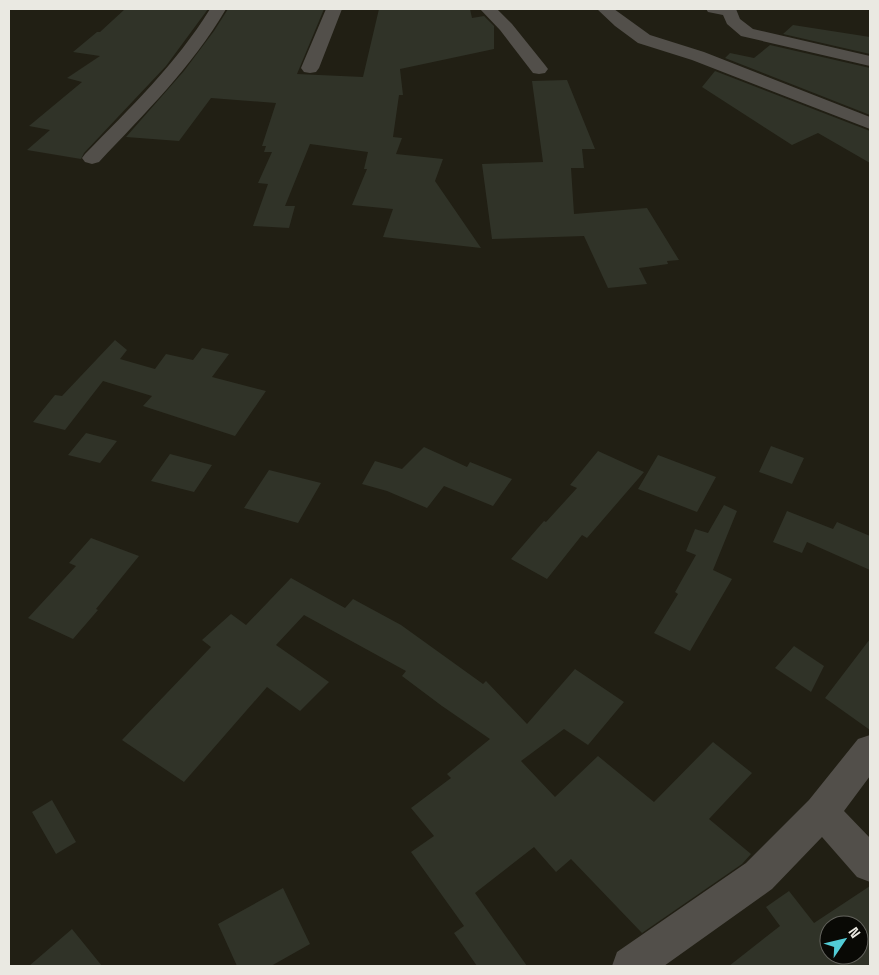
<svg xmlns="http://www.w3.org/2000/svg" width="879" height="975" font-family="'Space Grotesk',sans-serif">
<rect width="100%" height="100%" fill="#211f14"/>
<path fill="#303328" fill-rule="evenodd" d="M125 9H208L166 66 84 153 81 159 27 150 50 130 29 126 82 82 67 78 100 56 73 52 97 32H100Z
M228 9H324L297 74 363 77 379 9H470L472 18 484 16 494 26V49L400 69 403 95H399L393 137 402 138 396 154 443 159 435 181 481 248 383 237 393 209 352 205 367 169H364L368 152 310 144 285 206H295L289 228 253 226 268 184 258 183 272 152H264L266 146H262L276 103 211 98 179 141 126 137 184 71 214 31Z
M793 25 870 37V54L783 34Z
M770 45 870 68V115L725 58 730 53 754 58Z
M715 71 870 131V163L818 133 792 145 702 87Z
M567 80 595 149H582L584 168H571L574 214 647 208 679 260 667 261 668 264 639 268 647 284 608 288 584 236 492 239 482 164 543 162 532 81Z
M115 340 127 350 120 359 155 369 166 354 193 360 202 348 229 354 212 377 266 391 235 436 143 406 152 396 103 381 65 430 33 422 55 395 62 396Z
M86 433 117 441 100 463 68 455Z
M771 446 804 458 792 484 759 472Z
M424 447 467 467 470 462 512 479 493 506 444 486 427 508 387 491 362 484 375 461 402 469Z
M598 451 644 472 587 538 582 535 547 579 511 559 544 521 546 522 577 488 570 485Z
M170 454 212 465 194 492 151 481Z
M658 455 716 477 697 512 638 489Z
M269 470 321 483 298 523 244 508Z
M724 505 737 511 713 570 732 579 690 651 654 633 678 594 675 592 696 555 686 551 695 529 708 533Z
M787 511 833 529 837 522 870 536V570L807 542 802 553 773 542Z
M91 538 139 556 96 609 98 610 73 639 28 618 76 566 69 563Z
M291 578 345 608 353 599 401 625 483 684 486 681 527 724 575 669 624 702 588 745 564 729 521 761 555 797 598 756 654 802 713 742 752 773 709 819 751 854 742 864 642 933 571 859 556 872 534 847 475 893 527 966H477L454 933 464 926 411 852 434 836 411 808 451 778 447 774 490 739 442 706 402 676 406 671 304 615 276 645 329 682 300 711 267 687 184 782 122 740 211 647 202 640 231 614 246 625Z
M870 639V730L825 698Z
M794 646 824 666 811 692 775 668Z
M52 800 76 842 56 854 32 812Z
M870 886V966H729L780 926 766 907 789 891 814 923ZM829 925H859V955H829Z
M283 888 310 944 271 966H237L218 924Z
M72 929 102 966H29Z"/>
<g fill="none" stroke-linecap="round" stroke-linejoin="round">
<path fill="#524f4a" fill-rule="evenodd" d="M210 9H226C192 67 145 113 99 162L92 164 85 162 82 158 85 154C130 108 176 64 210 9Z
M326 9H342L319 68 316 72 310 73 304 72 301 68Z
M480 9H497L512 24 545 65 548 69 545 73 539 74 533 73 500 30Z
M597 9H614L650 35 704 52 870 117V129L692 60 638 43 615 26Z
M706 9H736L740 19 753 29 870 56V66L741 36 727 24 723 15 708 12Z
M870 735V776L844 811 870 838V882L857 877 822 837 772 889 664 966H612L617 952 746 863 809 800 858 739Z"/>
</g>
<rect width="879" height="975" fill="none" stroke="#eae9e2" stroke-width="20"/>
<g transform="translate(844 940) rotate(55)"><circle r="24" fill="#090905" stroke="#63635d"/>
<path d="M0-4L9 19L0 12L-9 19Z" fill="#52ccd6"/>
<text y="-8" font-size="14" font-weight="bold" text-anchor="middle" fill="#eae9e2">N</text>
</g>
</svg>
